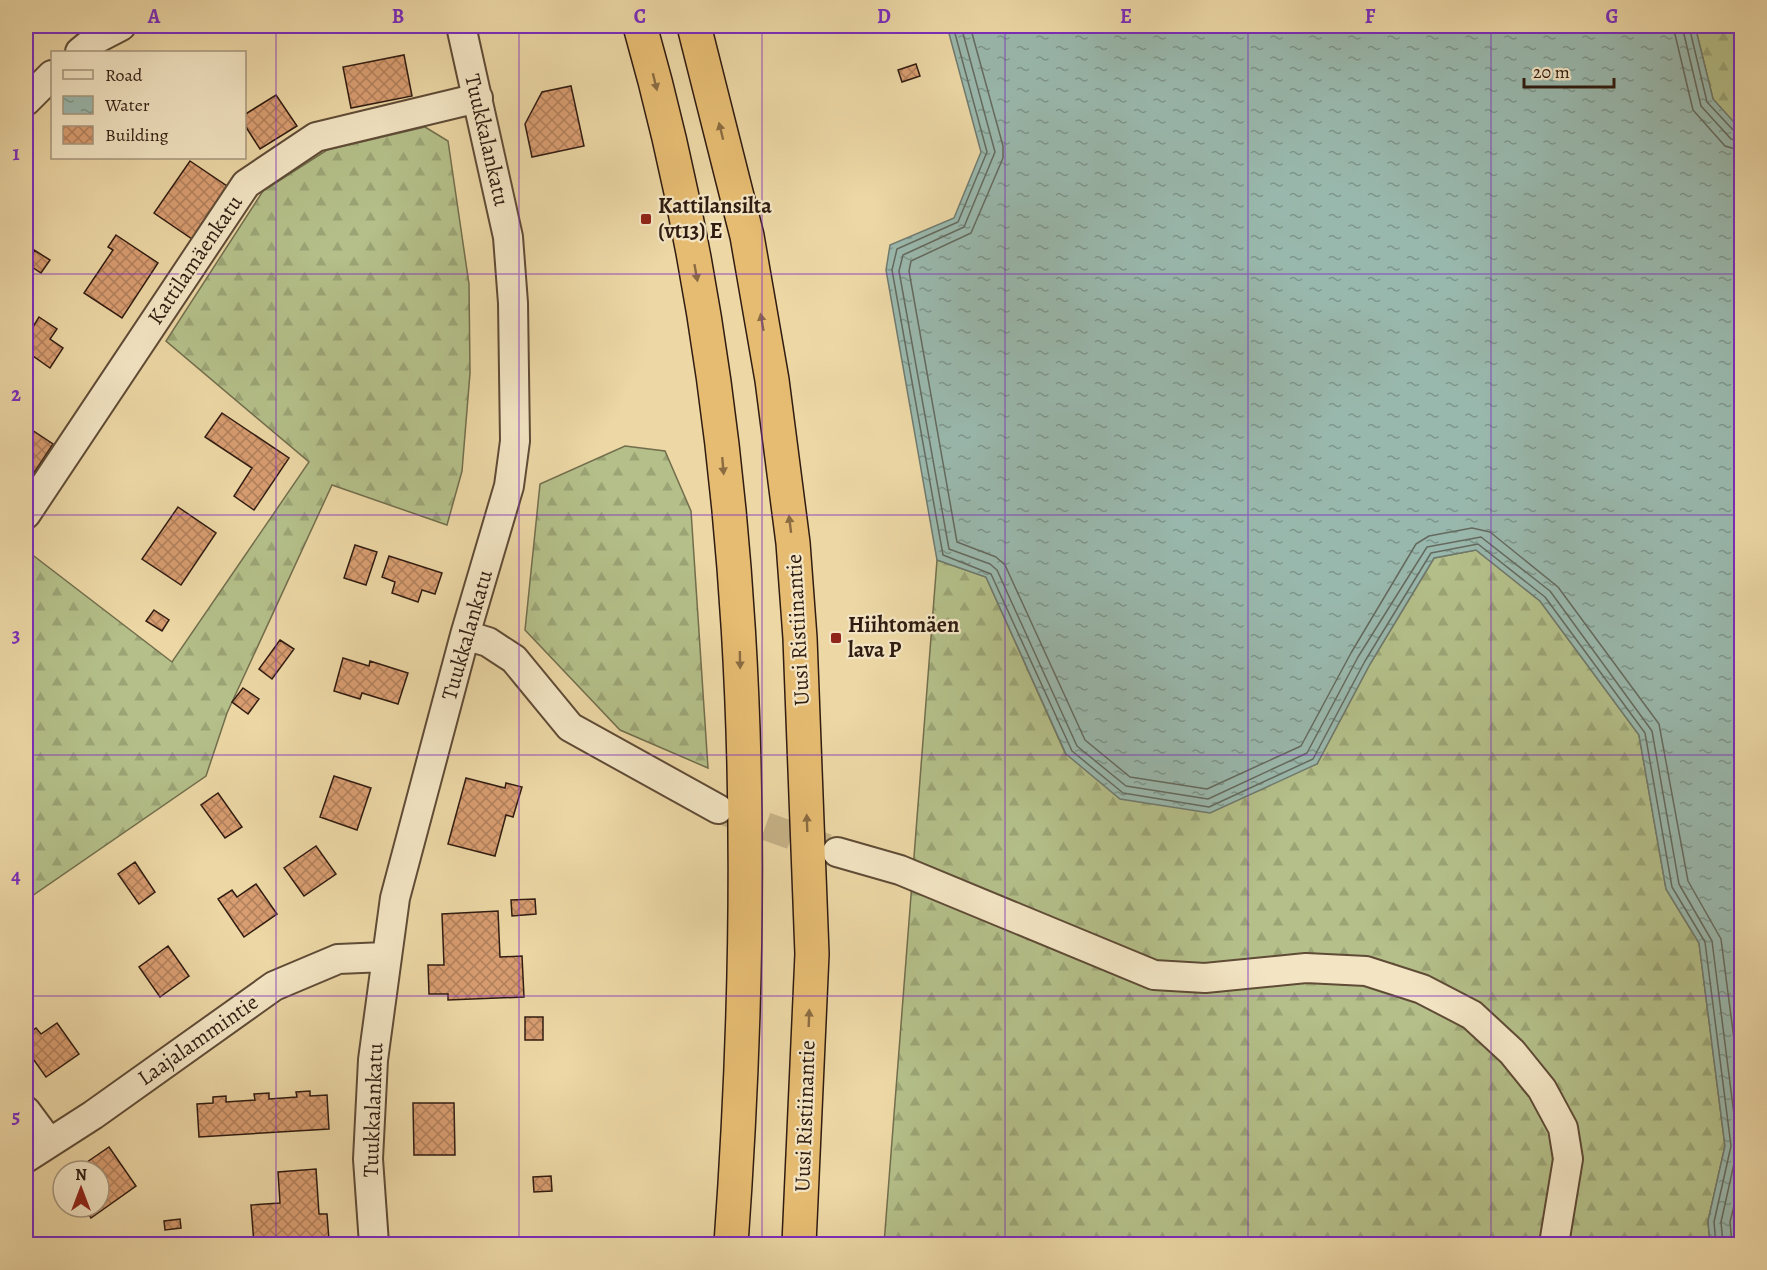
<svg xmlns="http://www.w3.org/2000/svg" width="1767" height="1270" font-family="Alegreya,serif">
<defs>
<pattern id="forest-firs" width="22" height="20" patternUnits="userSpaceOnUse" patternTransform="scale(1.5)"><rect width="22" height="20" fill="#b4bf89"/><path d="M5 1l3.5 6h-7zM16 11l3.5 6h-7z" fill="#9ba475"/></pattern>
<pattern id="water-ripples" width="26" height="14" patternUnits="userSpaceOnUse" patternTransform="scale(1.5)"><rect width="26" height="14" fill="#99b8ad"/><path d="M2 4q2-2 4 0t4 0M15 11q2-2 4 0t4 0" fill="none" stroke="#7d958b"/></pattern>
<pattern id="building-cross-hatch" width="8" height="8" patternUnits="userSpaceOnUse" patternTransform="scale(1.5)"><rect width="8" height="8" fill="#d89d71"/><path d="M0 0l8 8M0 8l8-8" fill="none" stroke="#b07f5b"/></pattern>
</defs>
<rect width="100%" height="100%" fill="#ecd7a5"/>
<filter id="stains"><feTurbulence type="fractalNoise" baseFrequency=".00333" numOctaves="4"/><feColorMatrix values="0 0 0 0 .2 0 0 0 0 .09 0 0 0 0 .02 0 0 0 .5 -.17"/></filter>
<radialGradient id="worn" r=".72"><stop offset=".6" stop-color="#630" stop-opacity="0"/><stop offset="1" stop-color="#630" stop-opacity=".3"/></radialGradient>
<path fill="url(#forest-firs)" stroke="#726e4d" stroke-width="1.5" d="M1695 26H1741V131L1713 99Z
M425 127 448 141 469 284 470 373 462 471 447 525 332 485 227 713 206 776 26 900V550L172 662 309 462 166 341 263 191 327 150Z
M625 446 665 451 691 511 708 768 620 730 525 630 540 484Z
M1476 550 1540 601 1639 735 1666 889 1699 943 1725 1146 1708 1221 1710 1244H884L937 560 986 577 1066 755 1317 764 1370 664 1434 558Z"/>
<path fill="url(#water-ripples)" stroke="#6f7a6f" stroke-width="1.5" d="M947 26H1695L1713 99 1742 131 1741 1244H1710L1708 1221 1725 1146 1699 943 1666 889 1639 735 1540 601 1476 550 1434 558 1370 664 1317 764 1210 813 1120 799 1066 754 986 577 937 560 886 270 890 245 954 218 981 152Z"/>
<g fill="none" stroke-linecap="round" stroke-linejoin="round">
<path stroke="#646a5f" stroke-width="1.5" d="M953 26 987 152 958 222 897 249 892 270 943 555 991 574 1072 751 1123 793 1209 807 1313 759 1365 661 1431 553 1478 544 1545 597 1645 733 1672 887 1705 942 1731 1146 1714 1222 1716 1244
M961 26 995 152 964 227 903 255 899 271 949 549 990 564 997 570 1077 746 1126 786 1208 799 1307 753 1358 657 1427 547 1481 537 1550 591 1652 731 1679 884 1712 941 1738 1146 1721 1222 1723 1244
M970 26 1003 146V158L971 233 911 261 909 271 957 542 996 557 1005 565 1085 740 1130 777 1207 789 1301 746 1351 653 1416 544 1429 536 1472 528 1490 532 1558 587 1659 724 1688 881 1721 939 1742 1101
M1673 26 1693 110 1725 146 1742 151
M1682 26 1701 106 1731 139 1742 142
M1689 26 1707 102 1735 132 1742 134
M1732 1244 1730 1222 1742 1174"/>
</g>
<path fill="url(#building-cross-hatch)" stroke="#301c11" stroke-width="1.5" d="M874 26H903L876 32Z
M404 55 412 96 351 108 343 67Z
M916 64 920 76 902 82 898 70Z
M571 86 584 146 532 157 525 124 542 92Z
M276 95 297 126 260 149 244 124V115Z
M190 161 227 186 192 239 154 213Z
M116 235 158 263 122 318 84 293 113 250 108 247Z
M34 250 50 260 41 273 26 263Z
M39 317 57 329 50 339 63 348 50 368 26 351V338Z
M222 413 289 458 254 510 234 496 252 468 205 437Z
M26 426 53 444 26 485Z
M178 507 216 533 181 585 142 559Z
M355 545 377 552 366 585 344 578Z
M389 556 442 573 435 594 422 590 418 602 392 593 395 582 382 577Z
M154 610 169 620 162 631 146 621Z
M280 640 294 649 272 679 259 669Z
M343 658 369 666 370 661 408 673 398 704 362 693 360 699 334 691Z
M243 688 259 699 248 714 232 702Z
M334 776 371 788 357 830 320 817Z
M466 778 505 788 506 783 522 787 513 817 506 815 495 856 448 844Z
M218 793 242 827 225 838 201 805Z
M316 846 336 874 304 896 284 868Z
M135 862 155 892 139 904 118 874Z
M256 884 277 914 244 937 218 899 232 890 237 897Z
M535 899 536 914 512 916 511 900Z
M498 911 500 957 522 956 524 997 448 1000V994H429L428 965H444L442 914Z
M168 946 189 976 160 997 139 967Z
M525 1017H543V1040H525Z
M57 1023 79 1054 46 1077 26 1049 29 1043 26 1035 36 1028 41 1034Z
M310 1091V1096L327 1095 329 1129 199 1137 197 1104 213 1103V1097L226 1096V1102L255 1100 254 1094 269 1093V1099L297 1097 296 1092Z
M413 1103H454L455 1155H414Z
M109 1147 136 1186 91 1218 83 1207H99V1171H74Z
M316 1169 319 1214H327L329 1240 254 1244 251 1205 280 1203 278 1172Z
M551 1176 552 1191 534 1192 533 1177Z
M180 1219 181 1228 165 1230 164 1221Z"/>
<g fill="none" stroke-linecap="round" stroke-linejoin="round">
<path stroke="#c6b287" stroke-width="28" stroke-dasharray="28 14" stroke-linecap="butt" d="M726 812 827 848"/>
<defs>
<path id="minor" d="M80 52 96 39 121 26
M26 101 52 75
M26 514 246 184 316 137 478 98
M465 635 488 642 514 659 570 727 718 809
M837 852 900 870 1154 975 1205 978 1306 968 1366 971 1422 989 1472 1015 1512 1052 1542 1089 1563 1128 1568 1159 1554 1244
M26 1111 49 1142
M26 1158 93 1115 274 986 338 959 385 957
M374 1244 368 1159 373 1060 395 898 465 635 509 486 515 441 513 303 508 237 461 26"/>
<path id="highway" d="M640 26C752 418 760 840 731 1244
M694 26 747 236 772 380 793 543 800 638 812 954 799 1244"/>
</defs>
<use href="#minor" stroke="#5f4b36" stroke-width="32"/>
<use href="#highway" stroke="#301c11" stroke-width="36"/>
<use href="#minor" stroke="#f3e5c4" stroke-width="28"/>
<use href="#highway" stroke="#e6bc72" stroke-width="33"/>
</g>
<defs><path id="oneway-solid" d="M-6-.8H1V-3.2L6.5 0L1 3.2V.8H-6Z" transform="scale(1.5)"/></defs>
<g fill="#8b6c42">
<use href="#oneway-solid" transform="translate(655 82) rotate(76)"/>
<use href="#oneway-solid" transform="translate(721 131) rotate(-104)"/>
<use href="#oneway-solid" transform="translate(696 273) rotate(80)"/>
<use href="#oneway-solid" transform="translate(762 322) rotate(-100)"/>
<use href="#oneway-solid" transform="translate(723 466) rotate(85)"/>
<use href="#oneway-solid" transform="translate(790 524) rotate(-97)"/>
<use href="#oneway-solid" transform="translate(740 660) rotate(89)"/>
<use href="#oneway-solid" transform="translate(807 823) rotate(-92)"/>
<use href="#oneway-solid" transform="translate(809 1018) rotate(-88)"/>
</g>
<path fill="none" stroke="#7b2cbf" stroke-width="1.5" stroke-opacity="0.55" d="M276 26V1244M519 26V1244M762 26V1244M1005 26V1244M1248 26V1244M1491 26V1244M26 274H1742M26 515H1742M26 755H1742M26 996H1742"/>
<g fill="#8f2418" stroke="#f3e5c4" stroke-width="2">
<rect x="640" y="213" width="12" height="12" rx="3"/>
<rect x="830" y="632" width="12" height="12" rx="3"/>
</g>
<g text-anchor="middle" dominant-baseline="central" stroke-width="4.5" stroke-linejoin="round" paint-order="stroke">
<g font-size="22" fill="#301c11" stroke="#f3e5c4">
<text transform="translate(487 140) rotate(77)">Tuukkalankatu</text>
<text transform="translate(195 260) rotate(-56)">Kattilamäenkatu</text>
<text transform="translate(798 630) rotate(-93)">Uusi Ristiinantie</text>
<text transform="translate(467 635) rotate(-74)">Tuukkalankatu</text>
<text transform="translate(198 1040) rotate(-35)">Laajalammintie</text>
<text transform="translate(373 1110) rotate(-88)">Tuukkalankatu</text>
<text transform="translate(805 1116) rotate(-88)">Uusi Ristiinantie</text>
</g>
<g font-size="22" font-weight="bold" fill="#301c11" stroke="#f3e5c4" text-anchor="start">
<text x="658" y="206">Kattilansilta<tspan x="658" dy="25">(vt13) E</tspan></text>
<text x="848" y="625">Hiihtomäen<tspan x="848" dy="25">lava P</tspan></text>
</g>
</g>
<rect width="1767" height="1270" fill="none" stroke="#ecd7a5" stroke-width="66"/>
<rect x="51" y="51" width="195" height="108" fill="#f3e5c4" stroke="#a5957c" stroke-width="1.5"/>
<rect x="63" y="70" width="30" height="9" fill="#f3e5c4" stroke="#a5957c" stroke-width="1.5"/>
<text x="105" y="81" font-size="18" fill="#301c11">Road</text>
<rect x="63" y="96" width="30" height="18" fill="url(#water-ripples)" stroke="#a5957c" stroke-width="1.5"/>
<text x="105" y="111" font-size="18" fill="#301c11">Water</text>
<rect x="63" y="126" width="30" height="18" fill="url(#building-cross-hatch)" stroke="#a5957c" stroke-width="1.5"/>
<text x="105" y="141" font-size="18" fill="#301c11">Building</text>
<g transform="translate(81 1189)"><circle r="28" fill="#f3e5c4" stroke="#a5957c" stroke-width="1.5"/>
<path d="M0-4.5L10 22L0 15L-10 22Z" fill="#8f2418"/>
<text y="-9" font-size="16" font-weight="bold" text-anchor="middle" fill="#301c11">N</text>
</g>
<path d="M1524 78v9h90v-9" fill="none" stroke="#301c11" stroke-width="3"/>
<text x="1533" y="78" font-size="18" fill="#301c11" stroke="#f3e5c4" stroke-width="4.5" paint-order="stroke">20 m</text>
<rect x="33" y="33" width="1701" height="1204" fill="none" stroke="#7b2cbf" stroke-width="2"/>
<g font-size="20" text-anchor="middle" font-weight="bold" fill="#7b2cbf">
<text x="154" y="23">A</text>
<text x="398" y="23">B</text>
<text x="640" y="23">C</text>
<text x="884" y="23">D</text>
<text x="1126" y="23">E</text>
<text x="1370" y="23">F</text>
<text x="1612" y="23">G</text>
<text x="16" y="160">1</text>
<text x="16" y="401">2</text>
<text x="16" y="642">3</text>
<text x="16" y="883">4</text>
<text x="16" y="1123">5</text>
</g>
<rect width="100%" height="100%" filter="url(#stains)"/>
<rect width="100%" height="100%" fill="url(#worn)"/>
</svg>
